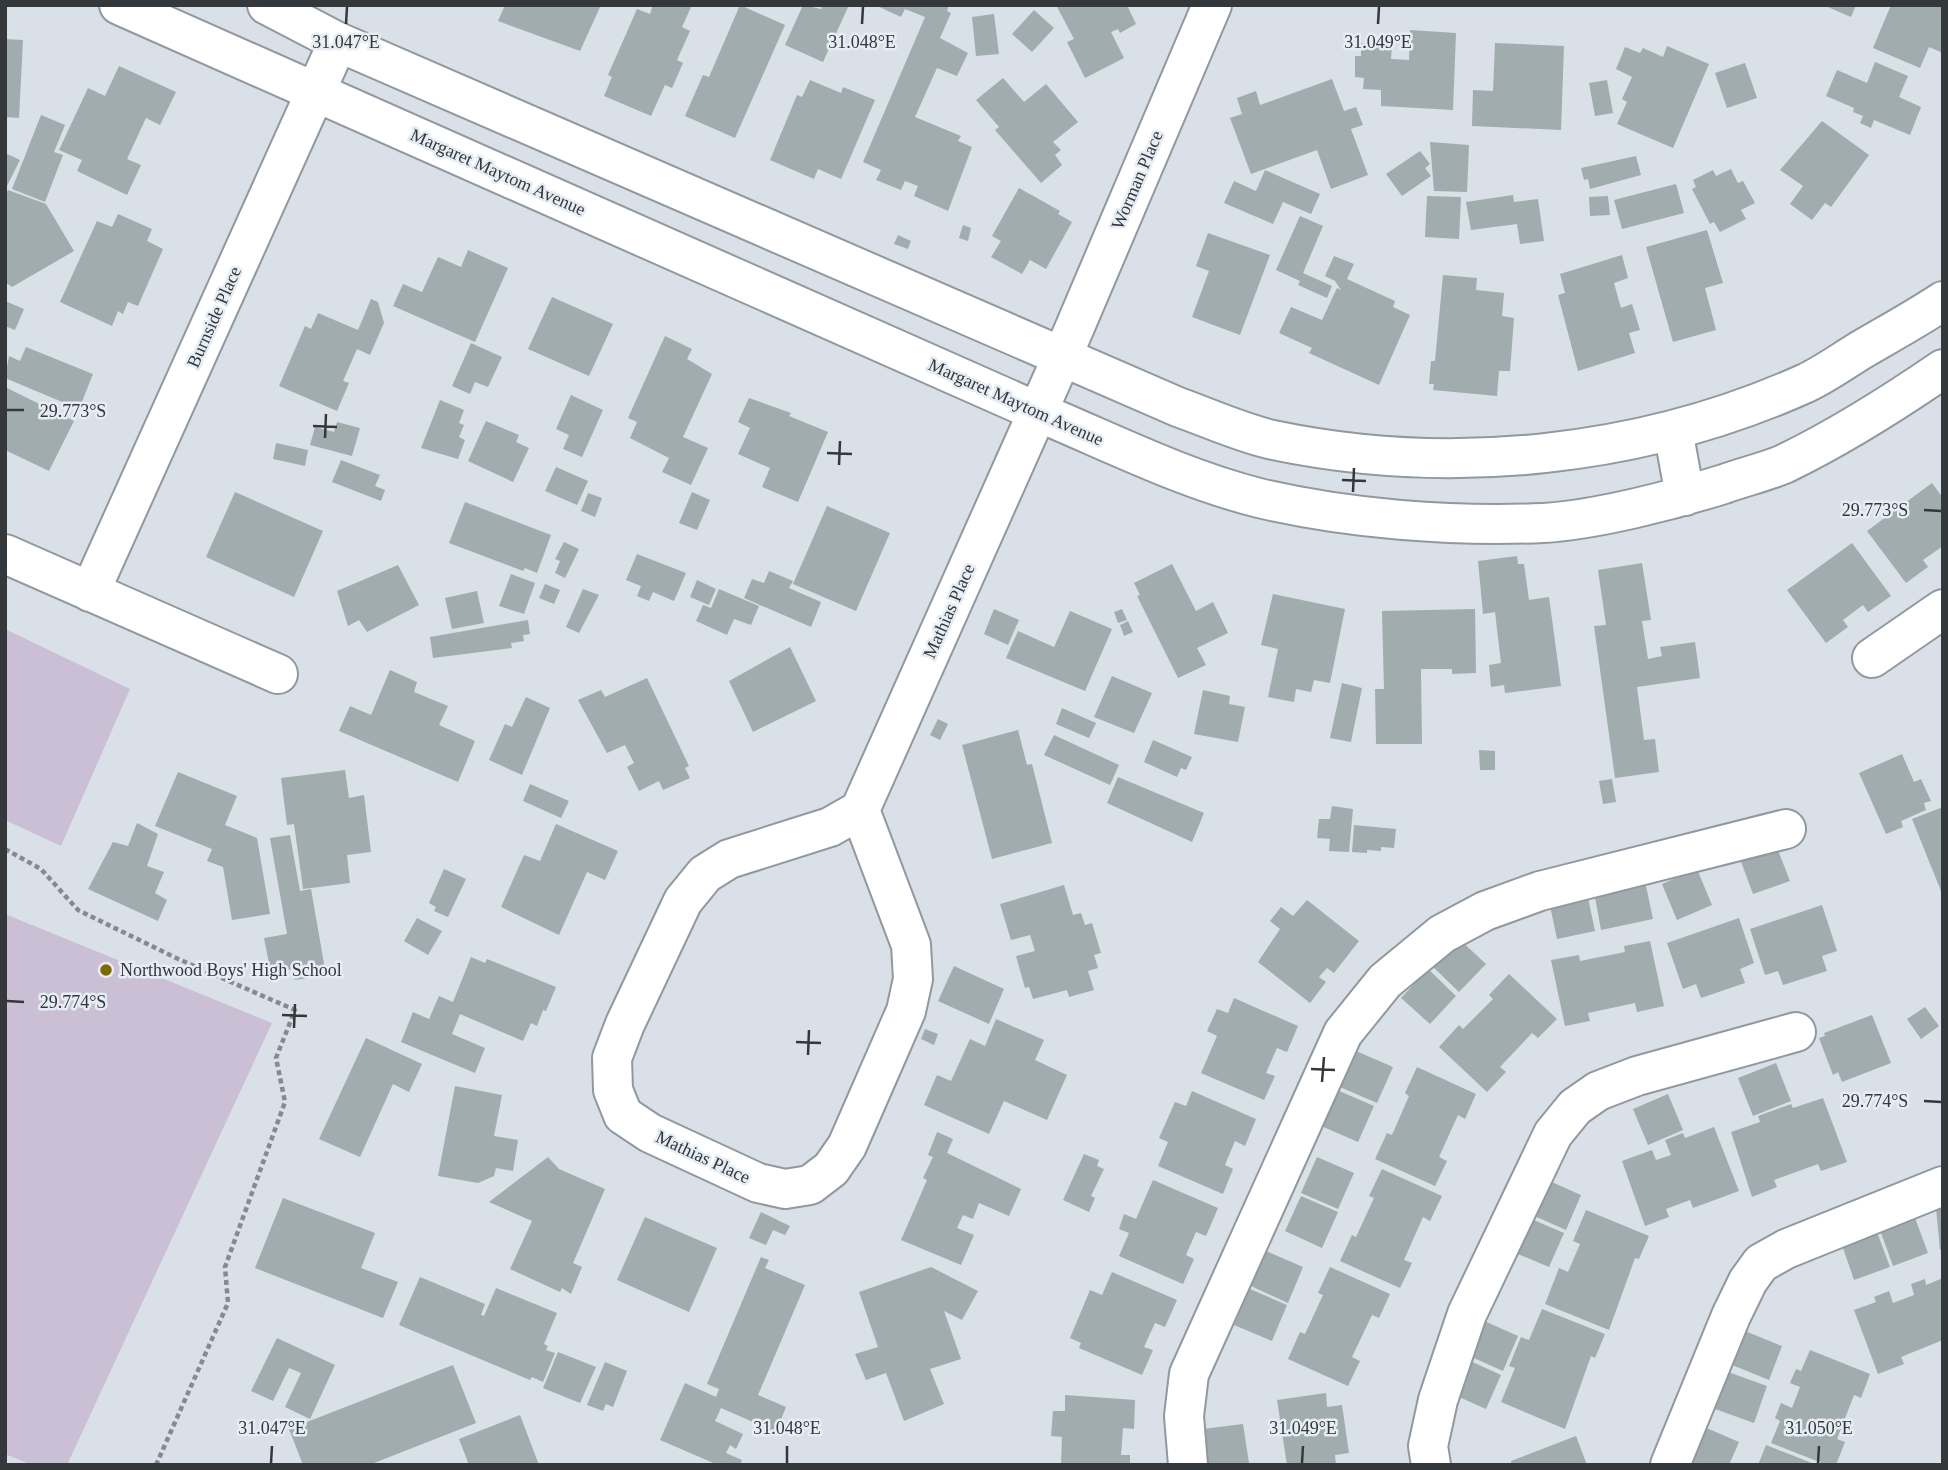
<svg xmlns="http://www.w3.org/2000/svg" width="1948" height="1470" font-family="Georgia,serif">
<rect width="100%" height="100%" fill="#d9e0e7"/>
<path fill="#cbbfd5" d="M5 629 130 689 61 846 5 820Z
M5 914 272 1023 67 1465H32L5 1454Z"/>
<path fill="#a1acaf" d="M505 5H601L580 51 498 21Z
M653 5H692L682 27 690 31 677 60 683 63 672 88 665 85 651 116 604 96 612 77 608 75 637 9 650 14Z
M740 5 785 25 735 138 685 116 703 75 709 77Z
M803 5 821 9 823 5H849L823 62 785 45Z
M875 5H949L947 11 951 13 940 38 968 53 957 76 937 68 915 117 961 136 958 141 972 147 948 211 914 196 918 186 905 181 901 190 876 180 881 170 863 162 925 17 905 9 901 17Z
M1056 5H1127L1136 24 1120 33 1118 29 1111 32 1124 58 1085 78 1067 42 1074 39Z
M1823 5H1856L1851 17Z
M1891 5H1943V53L1929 47 1920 68 1873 48Z
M1034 10 1054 28 1032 52 1012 34Z
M994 14 999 54 976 56 972 17Z
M1410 30 1456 33 1453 110 1381 106V90L1363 89 1364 78 1355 77V56H1361V43L1392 45 1391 59 1409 60Z
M5 39 23 40 19 118 5 117Z
M1495 43 1564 46 1561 130 1472 126 1473 90 1493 91Z
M1667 46 1709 64 1673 148 1617 124 1627 102 1622 99 1632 77 1616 69 1625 47 1640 53 1643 48 1663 57Z
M1875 62 1908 76 1899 97 1921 107 1910 135 1874 120 1871 128 1860 123 1863 116 1853 112 1854 108 1826 96 1837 70 1867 83Z
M1745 63 1757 98 1727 108 1715 73Z
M119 66 176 92 160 125 146 118 127 159 141 165 127 195 77 171 82 160 59 150 88 88 105 96Z
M1003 78 1024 102 1046 84 1078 122 1053 142 1061 150 1055 155 1062 165 1041 183 995 130 999 127 976 100Z
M1332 79 1344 111 1356 107 1363 125 1351 129 1368 175 1331 189 1317 150 1251 174 1230 118 1242 114 1237 98 1256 91 1260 105Z
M810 80 841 93 843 87 875 100 841 179 818 169 814 179 770 160 797 95 802 97Z
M1607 80 1613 113 1595 116 1589 83Z
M41 115 65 125 54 152 63 155 45 202 12 189Z
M1822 121 1869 155 1831 207 1825 203 1812 220 1790 204 1803 186 1780 170Z
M1430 142 1469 145 1467 192 1434 191Z
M1420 151 1430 164 1425 168 1431 176 1402 196 1386 174Z
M5 153 20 160 5 190Z
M1636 156 1641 175 1590 189 1588 179 1584 180 1581 168Z
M1731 169 1738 183 1743 181 1755 203 1741 210 1746 219 1720 232 1714 222 1710 224 1692 189 1696 187 1693 180 1713 170 1716 176Z
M1265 170 1320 194 1311 214 1283 202 1273 224 1224 203 1234 181 1256 191Z
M1676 184 1684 213 1622 229 1614 200Z
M1019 188 1060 211 1058 214 1072 222 1046 269 1030 260 1022 274 991 257 1001 241 992 236Z
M8 190 46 204 74 251 12 287 5 282V197Z
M1513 195 1514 202 1538 199 1544 241 1520 244 1517 224 1471 230 1466 202Z
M1427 196 1461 197 1459 239 1425 237Z
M1608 196 1610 215 1590 216 1589 197Z
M118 214 152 229 147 241 163 249 138 306 128 302 123 314 118 311 112 326 60 302 97 221 112 227Z
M1300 216 1323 226 1303 273 1332 286 1327 298 1298 285 1300 281 1276 270Z
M963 225 971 228 968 241 959 238Z
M1707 230 1723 283 1705 288 1716 330 1673 342 1646 247Z
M1208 233 1270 255 1240 335 1192 317 1209 271 1196 266Z
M898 235 911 241 908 249 894 244Z
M468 250 508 268 475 342 393 306 403 284 422 292 438 257 461 267Z
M1622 255 1628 278 1614 283 1621 308 1632 304 1640 330 1629 333 1635 353 1578 371 1558 295 1565 293 1560 274Z
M1334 256 1354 264 1347 279 1395 301 1393 307 1410 315 1379 385 1309 353 1312 348 1279 333 1291 307 1322 320 1337 288 1341 290 1335 281 1325 276Z
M1443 275 1477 278 1476 290 1504 293 1502 316 1514 318 1510 371H1499L1497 396 1433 390 1434 384H1429L1431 361H1435Z
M552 297 613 324 589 376 528 349Z
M371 299 378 302 384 323 370 355 357 349 343 381 349 383 337 411 279 386 305 326 311 329 318 313 358 330Z
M5 301 24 309 15 330 5 326Z
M665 336 692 349 687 359 712 374 683 437 708 448 691 485 662 472 669 458 630 438 637 422 628 418Z
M471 343 502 357 488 387 475 382 470 394 452 386Z
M26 347 93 374 79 409 5 378 9 356 20 361Z
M7 388 74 421 49 471 5 450Z
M571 395 603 410 582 457 563 449 569 435 556 429Z
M749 398 791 413 789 416 828 432 798 502 762 487 770 468 738 454 750 428 738 422Z
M440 400 464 410 459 423 464 425 459 437 465 440 458 459 421 448Z
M486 421 519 435 516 442 529 448 513 482 468 461Z
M337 422 360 428 352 456 310 445 315 427 334 432Z
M276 443 308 450 305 466 273 459Z
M341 460 380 475 375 486 385 490 381 501 332 482Z
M556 467 588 481 577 505 545 491Z
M1932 483 1943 498V546L1923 560 1928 567 1906 583 1867 531Z
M235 492 323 531 294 597 206 557Z
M692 492 710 500 697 530 679 523Z
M588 493 602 498 595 517 581 511Z
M465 502 551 535 537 573 525 568 523 571 449 543Z
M827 506 890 533 856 611 793 584Z
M564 542 579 549 565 578 555 573 560 561 555 559Z
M1852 543 1891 596 1868 612 1863 605 1843 620 1848 627 1826 643 1787 590Z
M637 554 686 573 674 601 653 592 649 601 637 596 641 586 626 580Z
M1517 556 1518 564H1524L1529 600 1549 597 1561 686 1505 693 1504 685 1491 687 1489 665 1501 663 1495 612 1483 614 1478 561Z
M1642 563 1651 620 1642 621 1648 659 1662 656 1660 647 1695 642 1700 678 1637 687 1644 740 1655 739 1659 772 1615 778 1594 626 1606 625 1598 570Z
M1172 564 1196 611 1213 602 1228 633 1197 648 1206 665 1178 678 1137 596 1140 595 1134 583Z
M398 565 419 605 367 632 359 620 348 626 337 591Z
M769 571 793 581 789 588 821 602 811 627 744 598 752 579 764 583Z
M511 574 535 583 524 614 499 606Z
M697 580 716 589 709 605 690 597Z
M545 584 560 590 554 604 539 598Z
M583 589 599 595 579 633 566 627Z
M719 589 759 606 751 625 734 619 727 635 696 621 703 605 711 608Z
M477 591 484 623 452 629 445 598Z
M1273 594 1345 609 1330 683 1314 680 1311 692 1296 689 1294 702 1268 697 1278 649 1261 645Z
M994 609 1019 620 1008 645 984 634Z
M1122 609 1127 620 1118 623 1114 612Z
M1475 609 1476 673 1452 674V669H1421L1422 744H1376L1375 689H1384L1382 611Z
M1070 611 1112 629 1085 691 1006 658 1018 631 1054 647Z
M528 620 530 634 523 635 524 641 511 643 512 648 433 658 430 637Z
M1128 621 1133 632 1124 636 1120 625Z
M790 647 816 701 753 732 729 681Z
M390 670 417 682 414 692 448 706 439 725 475 741 458 782 339 731 350 706 371 715Z
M1112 676 1152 693 1134 733 1094 717Z
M647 678 689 766 685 768 690 778 663 790 659 781 639 791 627 767 634 763 625 745 607 753 578 700 601 690 605 697Z
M1342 683 1362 688 1351 742 1330 738Z
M1203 690 1230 696 1229 704 1245 707 1238 742 1194 734Z
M526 697 550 708 522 775 489 760 505 724 512 727Z
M1062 708 1096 723 1089 738 1056 724Z
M938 719 948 724 940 740 930 735Z
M1018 730 1027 765 1032 764 1052 843 992 859 962 745Z
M1054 735 1119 765 1110 785 1044 755Z
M1153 740 1192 757 1186 770 1181 768 1177 777 1144 762Z
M1479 750 1495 751V770H1480Z
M1902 754 1914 782 1921 779 1931 801 1924 803 1926 810 1901 821 1903 827 1886 834 1859 773Z
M345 770 349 798 364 795 371 852 347 855 350 883 303 889 294 824 287 825 281 778Z
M178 772 237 796 225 825 257 838 270 914 232 920 223 867 207 861 212 849 155 826Z
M1118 777 1204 813 1192 842 1107 803Z
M1612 779 1616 802 1603 804 1599 781Z
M530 784 569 801 561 818 523 801Z
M1332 806 1353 809 1349 852 1329 851 1330 839 1317 838 1319 819H1330Z
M1943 807V896L1912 819Z
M137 823 158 834 147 866 164 872 155 893 167 900 158 921 88 889 113 842 128 846Z
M556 824 618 851 605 880 587 872 559 935 501 907 524 855 540 861Z
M1354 825 1396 829 1394 848 1381 847V851L1367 850V853L1352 852Z
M290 835 300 891 311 889 326 975 295 980 293 969 271 973 264 938 287 934 270 838Z
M1776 845 1790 881 1753 894 1740 859Z
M444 869 466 879 448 917 434 911 436 907 429 903Z
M1697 869 1712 905 1677 920 1662 884Z
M1645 881 1653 919 1601 930 1594 892Z
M1064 885 1073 915 1081 913 1085 925 1092 923 1101 953 1094 955 1098 968 1088 971 1094 990 1069 997 1067 990 1033 999 1029 987 1025 988 1016 956 1035 951 1030 935 1011 940 1000 904Z
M1587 893 1595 931 1557 939 1549 901Z
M1307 900 1359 941 1334 973 1327 968 1319 977 1326 982 1310 1003 1258 962 1280 929 1270 921 1281 907 1293 916Z
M1822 905 1837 951 1822 956 1827 971 1783 985 1778 971 1765 975 1750 929Z
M417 918 442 931 428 955 404 941Z
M1739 918 1754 963 1740 969 1745 983 1701 998 1696 984 1683 989 1667 943Z
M1458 938 1486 964 1459 992 1431 965Z
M1650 941 1664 1006 1637 1012 1635 1003 1588 1013 1590 1021 1565 1026 1551 960 1579 955 1580 961 1625 952 1624 946Z
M471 957 485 963 487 959 556 987 546 1011 543 1010 537 1026 531 1023 523 1041 460 1014 452 1034 485 1048 475 1073 401 1042 413 1012 429 1019 439 996 453 1002Z
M954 966 1004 989 989 1024 938 1001Z
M1428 969 1456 996 1430 1024 1401 998Z
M1509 974 1557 1019 1538 1038 1532 1033 1500 1067 1506 1072 1487 1092 1439 1047 1459 1025 1463 1029 1493 999 1489 995Z
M1234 998 1298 1026 1287 1052 1277 1048 1266 1073 1275 1076 1264 1100 1201 1073 1217 1036 1207 1031 1217 1009 1228 1013Z
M1925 1007 1939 1026 1921 1039 1907 1019Z
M1872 1015 1891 1063 1842 1082 1838 1072 1833 1075 1819 1038 1825 1036 1824 1033Z
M996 1019 1044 1040 1035 1060 1067 1075 1047 1120 1004 1101 989 1134 924 1105 937 1075 951 1081 970 1039 985 1046Z
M925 1029 938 1034 934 1045 921 1039Z
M366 1038 422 1064 409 1092 393 1084 360 1157 319 1139Z
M1356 1051 1393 1067 1377 1103 1340 1087Z
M1776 1063 1791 1101 1753 1116 1738 1078Z
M1417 1067 1476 1094 1465 1119 1458 1115 1439 1157 1447 1161 1435 1186 1375 1159 1387 1133 1392 1135 1409 1096 1405 1093Z
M455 1086 502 1095 494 1136 518 1140 513 1171 496 1168 494 1176 478 1183 438 1176Z
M1337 1090 1374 1106 1358 1142 1321 1126Z
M1192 1091 1256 1119 1245 1146 1235 1141 1225 1165 1233 1169 1223 1194 1158 1166 1168 1142 1159 1138 1175 1102 1186 1106Z
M1668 1094 1683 1130 1648 1145 1633 1109Z
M1823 1098 1847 1162 1821 1171 1818 1164 1774 1180 1777 1187 1752 1197 1731 1132 1760 1122 1758 1116 1791 1104 1793 1108Z
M1714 1127 1739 1191 1693 1208 1690 1200 1666 1209 1669 1217 1645 1226 1622 1161 1652 1150 1656 1160 1671 1155 1665 1140 1683 1133 1685 1138Z
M937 1132 953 1139 947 1153 1021 1189 1009 1216 979 1203 973 1219 963 1215 957 1228 974 1235 961 1265 901 1240 927 1180 923 1178 933 1157 928 1155Z
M1084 1154 1099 1160 1097 1166 1104 1169 1091 1196 1095 1198 1089 1212 1063 1200Z
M548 1157 559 1169 605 1189 573 1263 582 1267 571 1294 562 1288 560 1292 510 1269 532 1221 489 1202Z
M1317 1157 1354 1173 1338 1209 1301 1193Z
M1382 1169 1442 1196 1430 1221 1423 1217 1404 1260 1412 1263 1400 1288 1340 1261 1352 1235 1356 1237 1374 1198 1369 1196Z
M1545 1179 1581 1195 1566 1230 1530 1214Z
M1153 1180 1218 1208 1206 1236 1196 1232 1186 1255 1194 1259 1183 1284 1119 1256 1129 1233 1119 1229 1124 1214 1136 1219Z
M1301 1196 1338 1212 1322 1248 1285 1231Z
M283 1198 375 1233 361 1268 398 1282 383 1318 255 1268Z
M1943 1207V1249L1940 1250 1936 1208Z
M1586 1210 1649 1236 1639 1259 1635 1258 1609 1330 1545 1304 1559 1268 1568 1272 1580 1244 1573 1241Z
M761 1212 790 1226 785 1235 773 1230 766 1245 749 1238Z
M645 1217 717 1248 689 1312 617 1280Z
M1529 1218 1564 1233 1549 1267 1513 1252Z
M1915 1218 1928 1253 1893 1266 1880 1230Z
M1877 1232 1890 1267 1854 1280 1842 1245Z
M1266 1251 1303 1267 1288 1303 1251 1286Z
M761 1257 769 1260 765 1268 805 1285 758 1395 786 1407 776 1432 721 1408 715 1421 743 1434 736 1449 730 1445 726 1453 742 1460 740 1465H718L660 1440 685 1383 716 1397 719 1389 707 1384Z
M931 1267 978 1291 962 1320 944 1311 961 1359 930 1369 944 1404 904 1421 886 1373 866 1380 855 1354 878 1347 859 1292Z
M1330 1267 1390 1294 1379 1318 1372 1315 1352 1357 1360 1361 1348 1386 1288 1359 1300 1332 1305 1334 1323 1295 1318 1293Z
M1112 1272 1177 1300 1165 1327 1155 1323 1144 1347 1153 1350 1142 1375 1079 1348 1081 1343 1070 1338 1090 1290 1102 1295Z
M420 1277 485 1304 481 1315 484 1316 496 1288 557 1313 544 1344 548 1346 546 1350 555 1353 543 1382 532 1377 530 1380 399 1325Z
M1943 1278V1340L1901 1357 1904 1364 1878 1374 1854 1310 1876 1302 1874 1297 1889 1291 1893 1303 1914 1295 1911 1284 1925 1279 1926 1285Z
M1250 1289 1287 1305 1272 1341 1234 1325Z
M1542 1309 1605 1334 1595 1358 1591 1356 1565 1429 1501 1402 1515 1368 1509 1366 1521 1337 1529 1340Z
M1482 1320 1518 1336 1503 1371 1467 1355Z
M1745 1331 1782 1346 1769 1380 1732 1365Z
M277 1338 335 1365 310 1419 285 1407 301 1373 289 1368 273 1401 251 1391Z
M1810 1350 1870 1374 1861 1398 1854 1395 1837 1439 1845 1442 1836 1465H1827L1771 1443 1780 1421 1775 1418 1781 1403 1792 1408 1800 1387 1790 1383 1796 1369 1801 1371Z
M558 1352 596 1367 580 1403 543 1388Z
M1466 1359 1501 1375 1486 1409 1450 1393Z
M605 1362 627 1371 613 1407 606 1404 603 1411 587 1405Z
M453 1365 476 1423 369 1465H303L289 1429Z
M1728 1372 1767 1386 1754 1423 1715 1409Z
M1326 1393 1327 1407 1342 1405 1349 1453 1335 1455 1336 1465H1287L1277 1400Z
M1065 1395 1135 1400 1134 1429 1123 1428 1121 1455H1130V1465H1061L1062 1437 1051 1436 1053 1411H1065Z
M520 1415 539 1465H469L459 1439Z
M1243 1424 1249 1463 1208 1465 1203 1429Z
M1702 1426 1739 1442 1729 1465H1694L1687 1462Z
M1576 1436 1587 1465H1512L1511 1461Z
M1766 1445 1817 1465H1758Z"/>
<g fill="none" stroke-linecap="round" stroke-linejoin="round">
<defs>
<path id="minor" d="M5 554 278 674
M90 592 338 42
M1872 658 1943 609
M860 810 911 945 913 979 906 1011 847 1146 831 1169 810 1185 785 1189 758 1183 650 1133 623 1115 613 1090 612 1058 625 1024 683 901 705 874 729 859 830 827 860 810 1063 355 1212 5
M1188 1465 1184 1416 1189 1374 1343 1033 1385 981 1442 934 1485 911 1540 891 1786 829
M1431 1465 1428 1446 1438 1400 1467 1314 1553 1134 1575 1107 1598 1091 1637 1076 1796 1032
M1670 1465 1731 1316 1748 1281 1761 1263 1786 1249 1943 1186"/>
<path id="tertiary" d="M119 5 1038 412C1110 442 1183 479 1259 498 1347 519 1453 527 1543 523 1596 520 1673 500 1724 484 1743 477 1765 472 1784 464 1840 437 1892 404 1943 369
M267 5 338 42 1178 407C1209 418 1241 433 1273 440 1450 477 1642 457 1806 383 1825 374 1843 361 1861 350 1888 334 1916 319 1943 301
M1673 430 1685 496"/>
</defs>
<use href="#minor" stroke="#91989f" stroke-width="42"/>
<use href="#tertiary" stroke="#91989f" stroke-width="42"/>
<path stroke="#858a8f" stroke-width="4.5" stroke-dasharray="5 3.5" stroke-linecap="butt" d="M5 849 41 869 78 910 176 958 295 1010 276 1058 285 1102 225 1267 228 1303 156 1465"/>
<use href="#minor" stroke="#fff" stroke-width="38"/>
<use href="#tertiary" stroke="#fff" stroke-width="38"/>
</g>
<path fill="none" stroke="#35383b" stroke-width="2.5" d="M346 24 347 7M862 24 863 7M1378 24 1379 7M7 410H24M313 426 337 427M325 438 326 414M827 453 852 454M839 465 840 441M1342 480 1366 481M1353 492 1354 468M1924 510 1941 511M7 1001 24 1002M282 1015 307 1016M294 1028 295 1004M796 1042 821 1043M808 1055 809 1030M1311 1069 1335 1070M1322 1082 1324 1057M1924 1101 1941 1102M271 1463 272 1446M787 1463V1446M1302 1463 1303 1446M1818 1463 1819 1446"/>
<circle fill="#7e6900" stroke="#e6edf5" stroke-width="2.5" cx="106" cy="970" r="7"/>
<g text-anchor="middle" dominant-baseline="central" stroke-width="5" stroke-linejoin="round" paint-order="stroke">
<g font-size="18" fill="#35383b" stroke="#e6edf5">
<text transform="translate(498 172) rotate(24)">Margaret Maytom Avenue</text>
<text transform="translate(1137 180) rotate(-67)">Worman Place</text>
<text transform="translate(214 317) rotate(-66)">Burnside Place</text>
<text transform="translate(1016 402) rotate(24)">Margaret Maytom Avenue</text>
<text transform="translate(949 611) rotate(-66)">Mathias Place</text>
<text transform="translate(703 1157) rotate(25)">Mathias Place</text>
</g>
<g font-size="18" fill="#35383b" stroke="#e6edf5" text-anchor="start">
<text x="120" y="970">Northwood Boys' High School</text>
</g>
</g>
<g font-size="18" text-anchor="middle" fill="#35383b" stroke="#e6edf5" stroke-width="5" stroke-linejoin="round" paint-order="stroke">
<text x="346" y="48">31.047°E</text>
<text x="862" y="48">31.048°E</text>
<text x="1378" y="48">31.049°E</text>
<text x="73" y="417">29.773°S</text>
<text x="1875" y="516">29.773°S</text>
<text x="73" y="1008">29.774°S</text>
<text x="1875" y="1107">29.774°S</text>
<text x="272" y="1434">31.047°E</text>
<text x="787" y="1434">31.048°E</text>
<text x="1303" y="1434">31.049°E</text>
<text x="1819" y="1434">31.050°E</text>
</g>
<rect width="1948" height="1470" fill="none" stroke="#35383b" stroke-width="14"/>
</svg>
